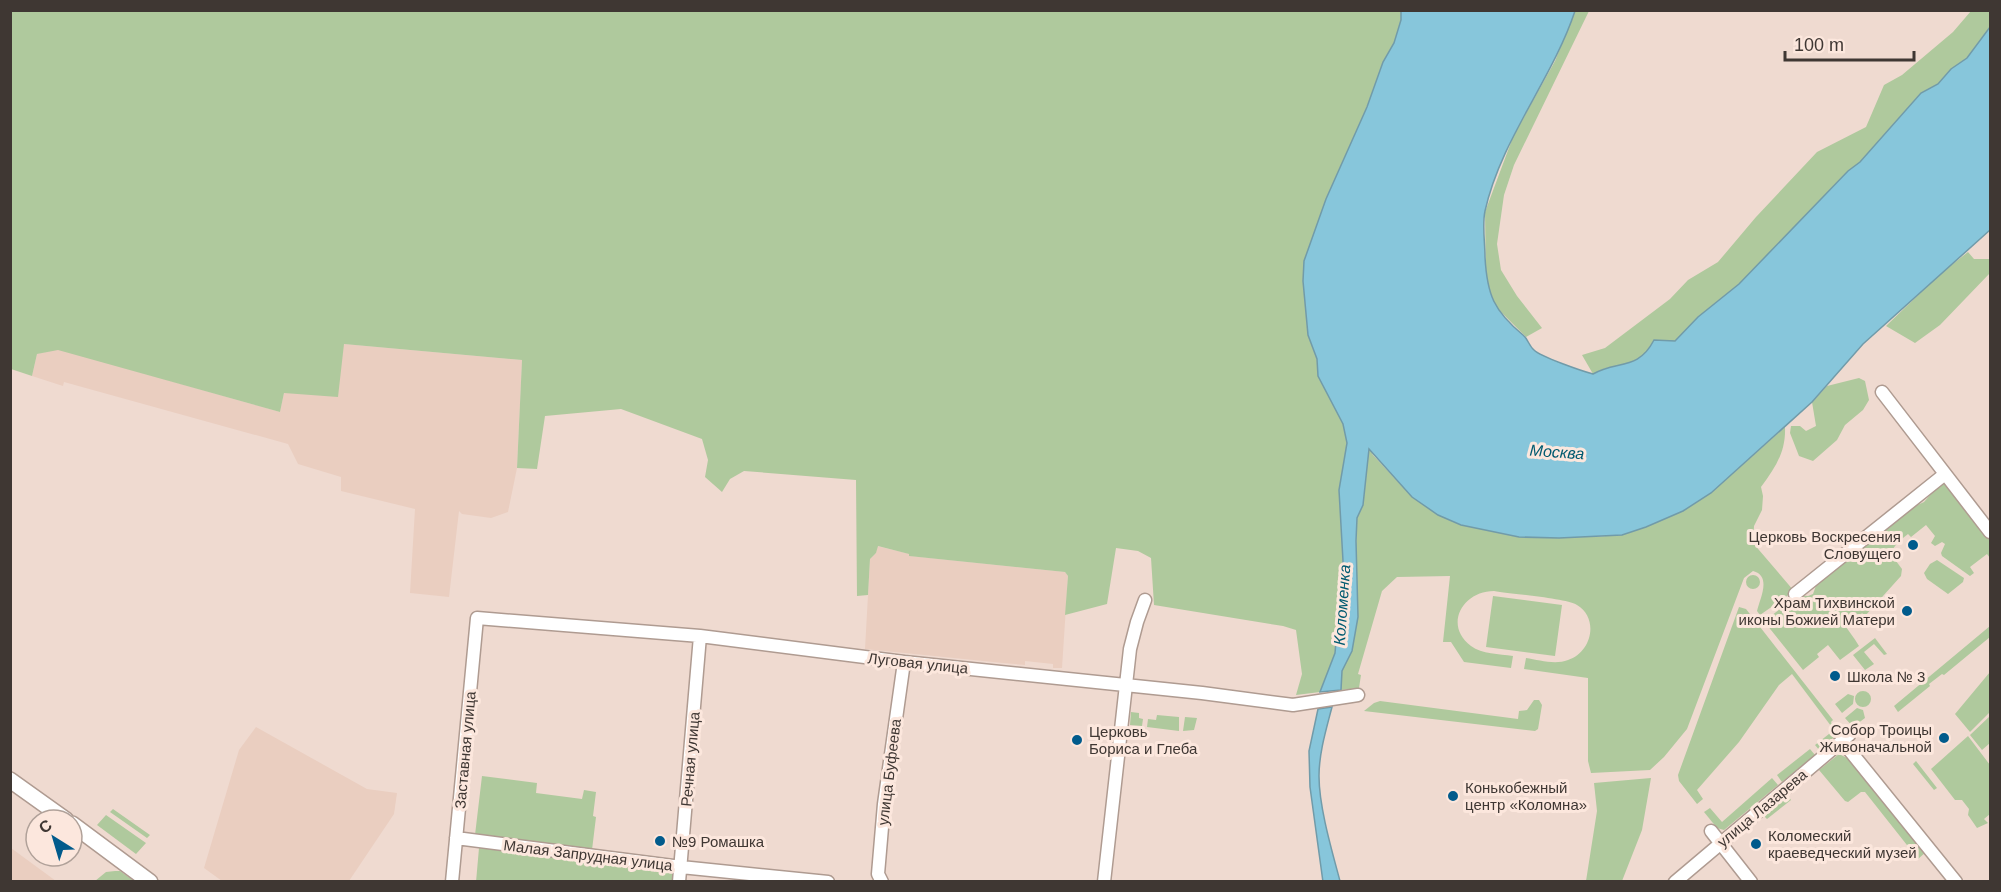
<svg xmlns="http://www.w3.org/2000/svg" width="2001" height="892" font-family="Helvetica,sans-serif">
<rect width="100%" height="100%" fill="#efdad0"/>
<path fill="#eacec0" d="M344 344 522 360 517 468 508 512 491 518 462 514 459 511 449 597 410 593 415 509 341 491V477L298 464 288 444 64 382 63 386 32 376 37 354 58 349 280 412 284 393Z
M877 546 910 554V556L1065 572 1068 576 1062 668H1053V664L1025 661V665L1003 663 865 649 870 559 876 553Z
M256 727 367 789 397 793 394 814 349 881H222L204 868 239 750Z
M10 848H11L56 881H11Z"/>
<path fill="#afc99d" d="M11 11H1401V20L1394 43 1383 62 1367 107 1326 199 1303 281 1308 335 1317 359 1318 376 1343 424 1347 443 1339 490 1343 561 1335 653 1320 692 1296 695 1302 674 1296 630 1283 626 1154 605 1151 558 1138 551 1116 548 1107 604 1065 615 1068 576 1065 572 909 556V554L878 546 876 553 870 559 868 595 857 596 856 480 744 471 730 479 722 492 705 477 708 460 702 439 621 409 545 416 537 469 517 468 522 360 344 344 338 397 284 393 280 412 58 350 37 354 32 376 11 369Z
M1575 11H1589L1514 165 1504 195 1497 244 1501 270 1517 296 1542 328 1526 337 1496 307 1486 280 1485 212 1513 137 1555 61Z
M1971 11H1990V27L1967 58 1951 69 1938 84 1921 93 1860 162 1848 171 1739 284 1698 317 1675 342 1654 340C1638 371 1617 360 1593 374L1582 355 1605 348 1670 299 1688 280 1718 262 1756 217 1817 152 1866 127 1884 85 1902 75 1953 32Z
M1968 252 1974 259H1990V273L1940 325 1915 343 1886 326 1940 274Z
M1859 378 1865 381 1869 400 1863 410 1845 425 1837 440 1813 461 1799 456 1790 433 1791 426H1800L1806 431 1816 426 1812 402 1827 386Z
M1785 427C1786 452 1775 468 1761 487L1763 496 1762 510 1754 526 1753 543 1794 591 1760 615 1757 611C1760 598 1772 576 1753 571L1744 578 1687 729 1664 757 1650 770 1591 773 1588 761V678L1524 669 1526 658C1539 660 1555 665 1568 660 1591 653 1600 619 1577 605 1565 598 1511 594 1494 591 1463 591 1443 625 1471 646 1482 654 1499 654 1513 656L1511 668 1464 662 1451 642H1443L1450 576 1397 577 1382 591 1358 674 1361 675 1359 688 1341 690 1342 671 1352 651 1357 518 1363 505 1369 448 1373 455 1412 497 1461 525 1519 537H1590L1622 535 1646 527 1683 511 1711 493Z
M1944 483 1948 484 1990 540V558L1987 554 1970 567 1974 573 1970 576 1942 556 1941 553 1945 544 1942 542 1935 546 1931 543 1935 536 1926 525 1911 537 1908 534 1898 542 1890 553 1902 569 1901 576 1865 616 1862 613 1858 618 1860 621 1843 622C1848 631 1854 637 1859 646L1840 660 1828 645 1817 654 1819 657 1803 670 1767 625V619L1798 595 1808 596 1813 594 1818 580 1913 507 1924 502 1939 485Z
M1937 560 1964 578 1963 582 1948 594 1927 579 1924 573 1930 564Z
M1746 582a7 7 0 1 1 14 0a7 7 0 1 1-14 0Z
M1493 596 1562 605 1555 656 1486 647Z
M1739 607 1746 609 1833 720 1831 722 1836 735 1820 751 1815 745 1834 730 1792 674 1779 685 1739 742 1697 790 1703 799 1697 804 1679 781 1678 775Z
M1990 626V637L1944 675 1942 674 1929 684 1930 686 1898 712 1894 706Z
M1875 638 1887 654 1884 655 1874 644 1864 652 1874 664 1865 670 1853 655Z
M1990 672V712L1970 732 1955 714Z
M1855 699a8 8 0 1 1 16 0a8 8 0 1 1-16 0Z
M1848 694 1854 696 1853 704 1842 713 1835 704Z
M1534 700H1539L1542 705 1538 729 1535 731 1364 711 1374 703 1380 701 1518 719 1519 711 1527 710Z
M1857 708 1863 710 1865 718 1853 727 1845 718Z
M1131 712 1139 713V718L1143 719 1142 726 1130 725Z
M1157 715 1179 717V731L1147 727 1148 719 1156 720Z
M1990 716V743L1982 750 1970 735Z
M1185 717 1197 718 1194 730 1183 731Z
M1968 736 1990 765V814L1984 819 1988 823 1977 828 1968 815 1969 809 1962 800H1955L1931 769Z
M1810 749 1815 755 1782 782 1777 775Z
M1839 754 1849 759 1926 852 1918 859 1865 792H1861L1848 802 1845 801 1819 770Z
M1916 761 1937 788 1934 790 1913 764Z
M482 776 537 783 536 793 582 799 584 790 596 792 593 816 596 817 592 850 475 835Z
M1651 778 1642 830 1622 881H1586L1597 811 1594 783Z
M1772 778 1778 785 1724 830 1717 828 1704 812 1710 808 1722 822Z
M1788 796 1791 800 1767 819 1764 816Z
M113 809 150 835 147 838 110 812Z
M106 815 146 843 136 854 97 825Z
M479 848 675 868 673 881 476 882Z
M115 871H120L134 881H95L106 872Z"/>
<path fill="#87c6db" stroke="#719ba9" stroke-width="1.5" d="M1401 11H1575C1552 80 1501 139 1485 211 1482 225 1485 242 1485 257 1487 295 1494 311 1523 335 1528 339 1529 346 1534 350 1541 357 1582 371 1593 374 1617 360 1638 371 1654 340L1675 341 1698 317 1739 284 1848 171 1860 162 1921 93 1938 84 1951 69 1967 58 1990 27V230L1863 344 1812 402 1711 493 1683 511 1646 527 1622 535 1559 538 1519 537 1461 525 1438 515 1412 497 1369 449 1363 505 1357 518 1356 541 1358 617 1352 651 1342 671 1341 690 1320 692 1335 653 1343 561 1339 490 1347 443 1343 424 1318 376 1317 359 1308 335 1303 281 1304 261 1326 199 1367 107 1383 62 1394 43 1401 20Z
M1332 707C1326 730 1319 753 1319 776 1319 807 1332 851 1340 881L1323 882 1310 787 1309 751 1318 709Z"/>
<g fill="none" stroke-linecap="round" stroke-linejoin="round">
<defs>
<path id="minor" d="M1882 392 1990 532
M1795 594 1945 474
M1842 741 1956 882
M1711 831 1751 882
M456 838 681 867 828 882
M452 882 477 618 700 636 904 662 1202 693 1293 705 1358 695
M679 882 700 636
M882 882 878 874 884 804 904 662
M1104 882 1130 649 1137 622 1145 600
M1675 882 1849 735"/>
<path id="major" d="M10 780 66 820
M72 824 150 882"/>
</defs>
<use href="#minor" stroke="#af9b91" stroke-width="15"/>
<use href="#major" stroke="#af9b91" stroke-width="18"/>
<use href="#minor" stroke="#fff" stroke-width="12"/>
<use href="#major" stroke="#fff" stroke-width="15"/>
</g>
<g fill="#015b8c" stroke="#fce7dd" stroke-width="2">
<circle cx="1913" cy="545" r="6"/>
<circle cx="1907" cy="611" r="6"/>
<circle cx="1835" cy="676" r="6"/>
<circle cx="1944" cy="738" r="6"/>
<circle cx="1077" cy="740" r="6"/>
<circle cx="1453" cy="796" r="6"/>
<circle cx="660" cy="841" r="6"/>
<circle cx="1756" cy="844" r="6"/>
</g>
<g text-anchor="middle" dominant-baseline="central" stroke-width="6" stroke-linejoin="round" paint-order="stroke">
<g font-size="15" fill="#3f3733" stroke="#fce7dd" text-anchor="start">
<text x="1901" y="536" text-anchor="end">Церковь Воскресения<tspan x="1901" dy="17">Словущего</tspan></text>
<text x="1895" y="602" text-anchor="end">Храм Тихвинской<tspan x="1895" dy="17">иконы Божией Матери</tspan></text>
<text x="1847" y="676">Школа № 3</text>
<text x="1932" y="729" text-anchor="end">Собор Троицы<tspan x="1932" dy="17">Живоначальной</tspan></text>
<text x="1089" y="731">Церковь<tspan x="1089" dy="17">Бориса и Глеба</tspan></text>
<text x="1465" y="787">Конькобежный<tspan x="1465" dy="17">центр «Коломна»</tspan></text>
<text x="1768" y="835">Коломеский<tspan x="1768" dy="17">краеведческий музей</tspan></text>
<text x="672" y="841">№9 Ромашка</text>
</g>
<g font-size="15" fill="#3f3733" stroke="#fce7dd">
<text transform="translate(918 663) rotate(6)">Луговая улица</text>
<text transform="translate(465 750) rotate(-85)">Заставная улица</text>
<text transform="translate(690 759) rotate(-85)">Речная улица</text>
<text transform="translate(889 772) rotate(-83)">улица Буфеева</text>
<text transform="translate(1762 808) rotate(-40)">улица Лазарева</text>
<text transform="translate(588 855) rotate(7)">Малая Запрудная улица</text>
</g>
<g font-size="16" font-style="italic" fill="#005a70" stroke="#fce7dd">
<text transform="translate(1557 452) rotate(4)">Москва</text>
<text transform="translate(1342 605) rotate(-86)">Коломенка</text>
</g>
</g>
<rect width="2001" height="892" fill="none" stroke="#3f3733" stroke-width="24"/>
<g transform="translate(54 838) rotate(323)"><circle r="28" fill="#fce7dd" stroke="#b0a199" stroke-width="1.5"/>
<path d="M0-4.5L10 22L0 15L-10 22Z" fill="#015b8c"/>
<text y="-9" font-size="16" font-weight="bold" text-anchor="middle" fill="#3f3733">С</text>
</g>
<path d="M1785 51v9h129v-9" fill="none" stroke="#3f3733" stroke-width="3"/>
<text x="1794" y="51" font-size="18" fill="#3f3733" stroke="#fce7dd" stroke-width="4.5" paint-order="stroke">100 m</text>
</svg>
